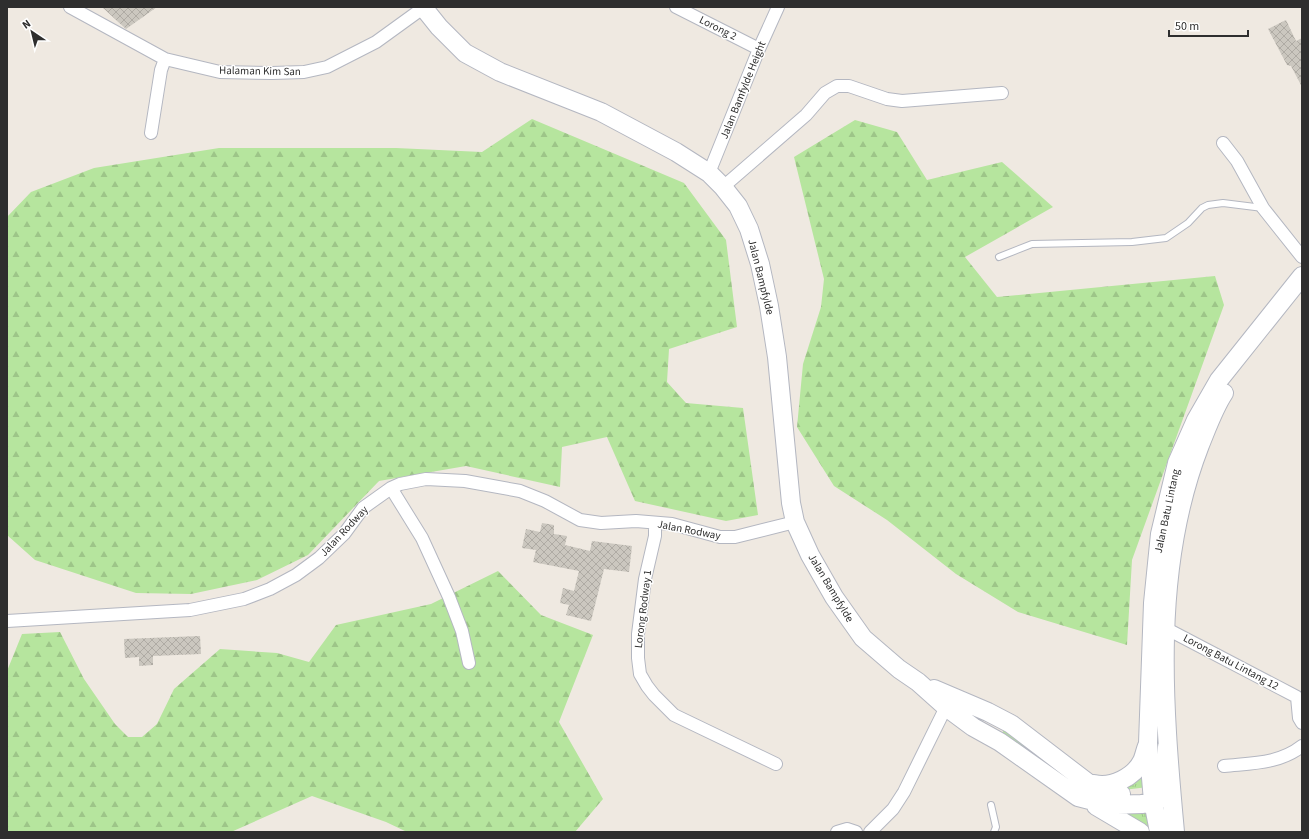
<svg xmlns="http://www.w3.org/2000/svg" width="1309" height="839" font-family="'Source Sans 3',sans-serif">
<defs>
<pattern id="grass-tufts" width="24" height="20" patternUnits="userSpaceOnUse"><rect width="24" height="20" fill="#b6e59e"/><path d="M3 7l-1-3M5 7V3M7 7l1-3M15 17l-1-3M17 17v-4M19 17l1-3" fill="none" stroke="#9dc588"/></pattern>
<pattern id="forest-firs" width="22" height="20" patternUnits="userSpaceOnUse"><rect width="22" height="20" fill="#b6e59e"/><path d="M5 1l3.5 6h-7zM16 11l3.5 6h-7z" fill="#9dc588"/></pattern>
<pattern id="building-cross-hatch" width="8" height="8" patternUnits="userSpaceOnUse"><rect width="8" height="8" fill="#cbc7bf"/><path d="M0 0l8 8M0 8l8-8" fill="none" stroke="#afaba4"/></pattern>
</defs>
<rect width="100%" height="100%" fill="#efe9e1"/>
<path fill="url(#grass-tufts)" d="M1006 727 1092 793 1002 733Z
M1145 767 1148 787 1115 791Z
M1149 806 1152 832H1148L1110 810Z"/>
<path fill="url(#forest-firs)" d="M532 119 684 183 726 240 737 327 669 349 667 382 686 403 743 408 758 515 726 521 635 501 607 437 562 447 560 487 466 466 379 481 308 555 257 580 191 594 136 593 35 560 7 535V217L31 192 94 168 219 148H396L482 152Z
M855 120 897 132 927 180 1002 162 1053 207 965 257 997 297 1215 276 1224 305 1132 560 1127 645 1018 612 956 574 887 520 834 486 797 427 803 364 821 307 824 279 794 157Z
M498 571 541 615 593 635 559 722 603 799 575 832H407L386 822 312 796 231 832H7V671L22 634 60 632 84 679 115 724 128 737H142L157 724 174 689 220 649 277 653 309 662 336 625 431 604Z"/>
<path fill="url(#building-cross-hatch)" d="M102 7H157L126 29Z
M1286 20 1296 41 1302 38V87L1291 66 1287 65 1268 29Z
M542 523 554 525V534L567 536 565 545 590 551 592 541 632 546 629 572 604 569 591 621 566 615 569 605 560 603 563 588 574 591 579 571 533 562 536 550 522 548 526 529 540 532Z
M200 636 201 654 153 656V665L139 666V657L125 658 124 639Z"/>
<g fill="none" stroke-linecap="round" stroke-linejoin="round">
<defs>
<path id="lane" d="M999 257 1032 244 1132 242 1166 238 1188 223 1202 208 1208 205 1223 203 1263 208
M991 805 996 827 994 832"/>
<path id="street" d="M70 7 165 59 220 72 272 73 304 72 327 67 376 42 423 8
M676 7 759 49
M151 133 161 70 165 59
M1223 143 1237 161 1263 208 1302 257
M709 173 759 49 778 7
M723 187 806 115 825 93 837 86H849L887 99 902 101 1002 93
M391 488 422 538 449 597 462 631 469 663
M655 523V536L645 579 638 634V658L640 674 647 686 654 695 674 715 776 764
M7 621 190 610 244 599 270 589 296 575 319 558 344 534 363 508 391 488 400 484 426 479 465 481 520 491 545 501 580 520 601 523 636 521 672 524 720 537H735L795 522
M1165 628 1297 697 1299 718 1302 723
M1224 766C1252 763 1279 764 1302 746
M837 832 847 829 856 832
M870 832 893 809 904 792 946 707"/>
<path id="secondary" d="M423 7 439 27 465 53 500 72 601 112 676 152 709 173 723 187 738 206 749 229 760 264 769 306 777 357 791 503 795 522 810 555 834 597 863 638 899 669 918 682 946 707 973 727 1000 742 1078 797 1109 805 1142 804 1158 800 1164 795 1167 786V747
M934 689 988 712 1011 724 1096 789 1112 795 1121 794
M1094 784C1112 788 1134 777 1142 761 1144 757 1145 751 1147 746
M1096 806 1140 832
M1159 832 1153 801 1148 743 1153 603 1160 534 1177 463 1196 420 1219 380 1302 276
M1175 832C1163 703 1152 568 1200 445 1207 428 1214 408 1224 393"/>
</defs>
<use href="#lane" stroke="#b4b7c1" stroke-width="8"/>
<use href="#street" stroke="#b4b7c1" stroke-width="14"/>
<use href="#secondary" stroke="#b4b7c1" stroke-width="20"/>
<use href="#lane" stroke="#fff" stroke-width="6"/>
<use href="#street" stroke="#fff" stroke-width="12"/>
<use href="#secondary" stroke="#fff" stroke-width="18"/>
</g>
<g text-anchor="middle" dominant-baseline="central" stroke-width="3" stroke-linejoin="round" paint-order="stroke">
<g font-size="11" fill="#2e2e2e" stroke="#fff">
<text transform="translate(718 28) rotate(27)">Lorong 2</text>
<text transform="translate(260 71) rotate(1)">Halaman Kim San</text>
<text transform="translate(743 90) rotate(-68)">Jalan Bamfylde Height</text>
<text transform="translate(761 277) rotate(76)">Jalan Bampfylde</text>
<text transform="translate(1167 511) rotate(-78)">Jalan Batu Lintang</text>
<text transform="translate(689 530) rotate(11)">Jalan Rodway</text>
<text transform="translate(344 531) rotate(-47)">Jalan Rodway</text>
<text transform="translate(831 588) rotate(59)">Jalan Bampfylde</text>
<text transform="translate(643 609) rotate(-83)">Lorong Rodway 1</text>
<text transform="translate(1231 662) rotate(28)">Lorong Batu Lintang 12</text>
</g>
</g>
<rect width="1309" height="839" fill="none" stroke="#2e2e2e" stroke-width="16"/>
<g transform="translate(32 32) rotate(325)" stroke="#ffffff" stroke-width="3" paint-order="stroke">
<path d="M0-3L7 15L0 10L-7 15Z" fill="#2e2e2e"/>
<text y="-6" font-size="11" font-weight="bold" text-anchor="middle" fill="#2e2e2e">N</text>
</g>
<path d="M1169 30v6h79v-6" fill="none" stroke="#2e2e2e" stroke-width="2"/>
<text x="1175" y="30" font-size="12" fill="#2e2e2e" stroke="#ffffff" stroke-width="3" paint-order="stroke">50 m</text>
</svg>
